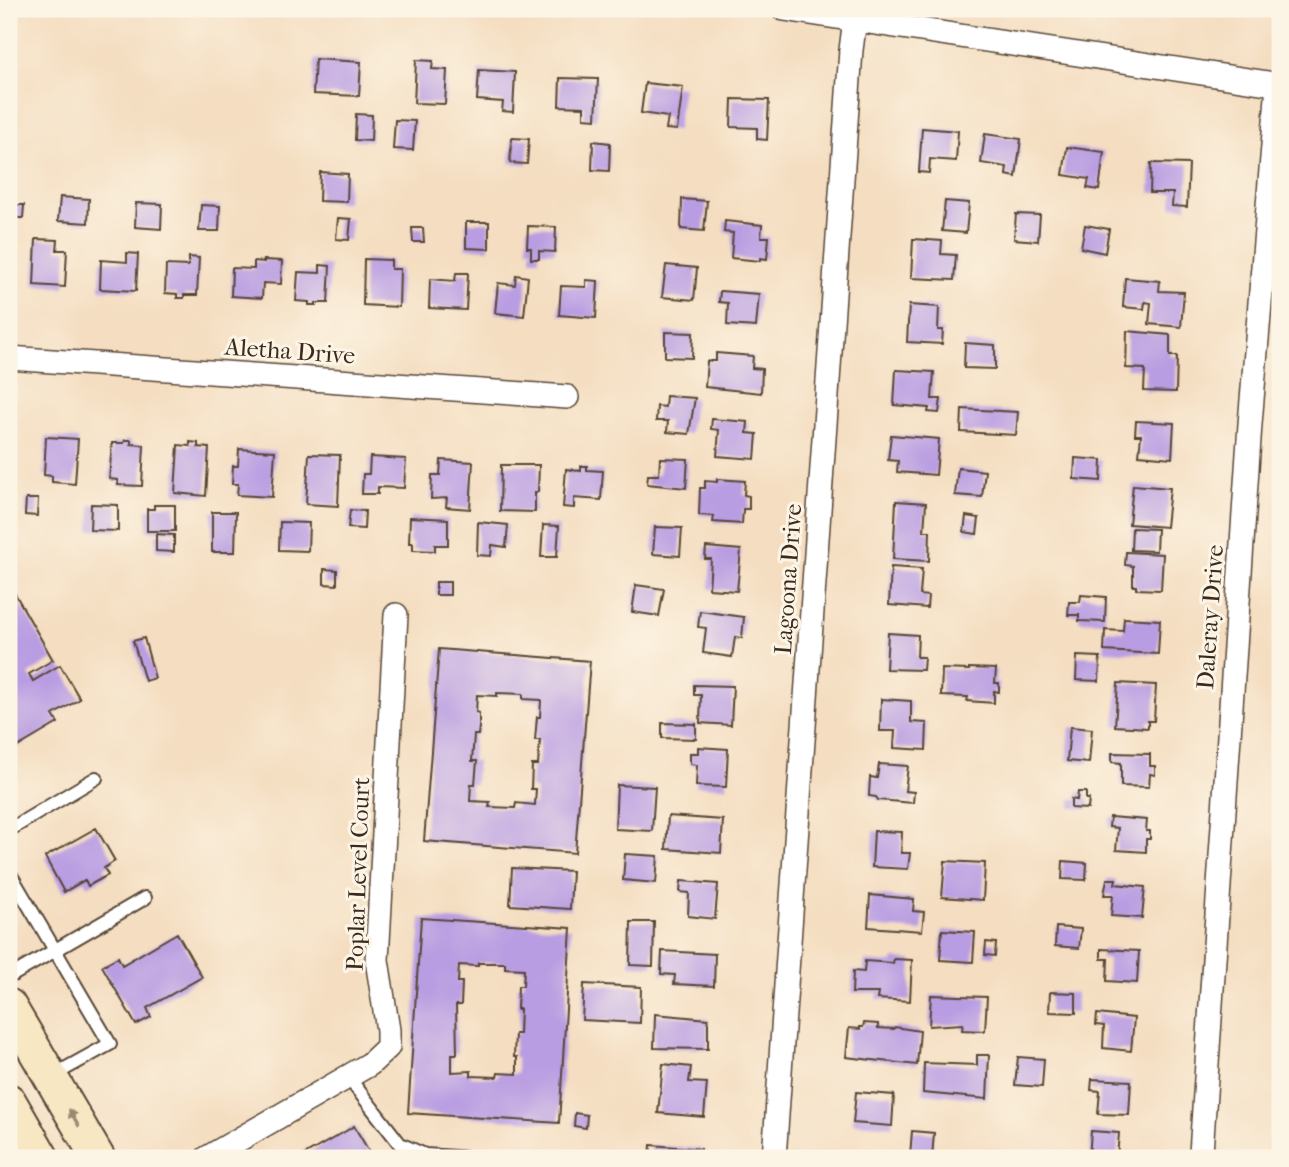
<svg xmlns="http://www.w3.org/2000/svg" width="1289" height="1167" font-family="'IM FELL French Canon',serif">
<rect width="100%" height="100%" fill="#fcf5e5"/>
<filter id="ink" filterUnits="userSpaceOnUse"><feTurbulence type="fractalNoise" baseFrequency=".0143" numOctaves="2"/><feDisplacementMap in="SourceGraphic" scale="14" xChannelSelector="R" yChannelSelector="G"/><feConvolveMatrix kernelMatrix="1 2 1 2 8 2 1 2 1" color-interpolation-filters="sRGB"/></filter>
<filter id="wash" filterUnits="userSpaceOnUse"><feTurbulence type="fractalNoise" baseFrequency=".00686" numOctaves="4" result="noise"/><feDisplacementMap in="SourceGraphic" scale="28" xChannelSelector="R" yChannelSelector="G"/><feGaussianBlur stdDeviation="1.57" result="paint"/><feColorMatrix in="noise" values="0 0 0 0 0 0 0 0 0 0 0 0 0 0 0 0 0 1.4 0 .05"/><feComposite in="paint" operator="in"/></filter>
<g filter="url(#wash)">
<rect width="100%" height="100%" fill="#f4ddc0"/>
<g id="blocks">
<path fill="#b99de2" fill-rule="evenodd" d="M315 59 361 62 359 96 313 94Z
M416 60 433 61 432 69 447 70 445 104 414 103Z
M479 70 515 72 513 112 502 111 503 102 477 100Z
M560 78 598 79 596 119 584 118V107L559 106Z
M645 83 683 87 677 130 666 129 668 117 641 113Z
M732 99 769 100 767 140 757 139V128L731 127Z
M356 114 372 115 371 141 355 140Z
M395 120 415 121 413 150 393 149Z
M922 128 958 131 956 161 930 159 929 173 919 172Z
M985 134 1021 139 1016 177 1006 175 1007 167 981 163Z
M512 138 529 139 527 164 510 163Z
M593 141 610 143 609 171 592 170Z
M1067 147 1104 152 1099 190 1087 188 1089 179 1063 175Z
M1151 163 1189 164 1187 207 1172 206 1173 193H1150Z
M320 172 348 174 347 202 319 201Z
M60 197 89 199 88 223 58 221Z
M682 199 707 201 704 231 681 229Z
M945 201 969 203 966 233 942 231Z
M136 203 162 204 161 229 135 227Z
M12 205H24L23 218H12Z
M201 205 220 206 219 231H199Z
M1016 214 1040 215 1038 241 1014 239Z
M338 218 351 219 349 240 336 239Z
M725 221 762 225 761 237H769L767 259 760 258V261L731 258 733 233 724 232Z
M466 222H489V249L466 248Z
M1085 225 1109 229 1105 253 1081 248Z
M528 226 556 227 555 252 539 251V259H531V248H527Z
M412 228H423L424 242H413Z
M36 239 58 240 57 250H67L65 287 34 285Z
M913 239 942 241 941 254 956 255 954 280 911 278Z
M127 253 138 254 136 291 100 289 101 260 127 262Z
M189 257 199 258 197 295H184V298H177V294L165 293 166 265 188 266Z
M364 259 391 260V269H400L399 307 363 305Z
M264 260 282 261 281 284 263 283 262 298 231 296 232 268 254 269V261L264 262Z
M320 265 330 266 328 303H316V305H309V302L296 301 298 272 320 273Z
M666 265 697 268 694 300 662 297Z
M456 273H468L466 310 429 308 430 279 455 281Z
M516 275 528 277 524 316 495 313 498 283 515 285Z
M1125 278 1160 281 1159 291 1184 292 1181 327 1149 324 1151 303 1145 302 1144 309 1123 307Z
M586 280 598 281 596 318 559 315 561 286 586 287Z
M720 291 759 294 756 327 727 325 728 303 719 302Z
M909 305 939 307 938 330H943L942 344 907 342Z
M1127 331 1170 335V356H1177L1176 392 1144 391 1145 369 1126 368Z
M665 332 693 333 692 358 665 357Z
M965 343 995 345V369L964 368Z
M716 353 753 356 752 368 762 369 761 393 705 387 707 361H716Z
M896 370 934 372 932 399H941L939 413 928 412 929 408 894 405Z
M666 396 695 398 689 434 667 432 668 421H656L657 406 665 407Z
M962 409 1018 412 1016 435 961 432Z
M712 419 748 422 747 433 757 434 755 459 717 456 719 430 711 429Z
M1136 421 1174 423 1172 458 1139 455 1141 435H1135Z
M891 435 939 439 936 475 897 472 898 461 888 460Z
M46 437 78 439 75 484 52 482V476L44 475Z
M125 440H131V444L144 445 142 486 118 485V480L109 479 112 443H124Z
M190 442 198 443V447L209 448 206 496 175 493 178 445 190 446Z
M239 449 275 451 272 497 237 495 238 484H232L233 466H238Z
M309 454 340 455 338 506 306 504Z
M370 457 406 459 404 488 378 487V494H362L363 474H369Z
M660 458 688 459 686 488 647 484 648 475H659Z
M1075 458 1102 460 1101 481 1074 479Z
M441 460 473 462 470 509 446 507 447 498 431 499 432 475H440Z
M501 465H539L538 492H535V512L500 511Z
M581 466H587V470L603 471 601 500 574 498V508L563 507 566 469 581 471Z
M958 468 985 471 982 497 955 495Z
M717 479 745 481 744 495 749 496V509H743L742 524 713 522 714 516 699 515 700 488H705V481L717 482Z
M1133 485 1170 488 1166 527 1129 524Z
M26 499H38L37 516 25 515Z
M896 501 926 503 924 531H930L929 561 893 559Z
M91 504 118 505V531L90 530Z
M154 505H175V531H147V509H154Z
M350 510 365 511 364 529 348 528Z
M212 512H236L235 552H212Z
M966 516 979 518 977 534 964 532Z
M410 517 448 519V545H435V551L413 550V543H409Z
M280 522 309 523 308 551 279 550Z
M478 522 508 525 506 547 492 545 491 556 477 555Z
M543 525 559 526 557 557H541Z
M655 527 682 528 680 556 653 554Z
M1132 528 1157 529 1156 551 1131 550Z
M156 534 174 535V552L156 551Z
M706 547 741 550 737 591 709 589 711 559H705Z
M1126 552 1163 554 1161 590 1136 589V586H1133V566L1125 565Z
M891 567 922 569 920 595 928 596 927 608 889 605Z
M324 569 337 570V585L324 584Z
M436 582H450V595H436Z
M636 585 664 589 659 616 632 612Z
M14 592 53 660 29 674 33 681 60 665 80 699 53 715 58 723 9 752V595Z
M1081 595 1106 597 1105 622 1079 621V615H1068L1069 602H1080Z
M700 611 744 617 742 638 735 637 732 657 703 653 706 628 698 627Z
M1124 618 1160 620 1158 654 1104 651 1105 630 1123 631Z
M888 633 918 635 917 657H924L923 670 886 669Z
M144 638 155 678 145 681 133 641Z
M439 649 590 661 575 853 424 841ZM497 693 523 694V699L541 700 540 717H537L535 740H540L538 765H532L531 789H536L535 805 516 803 515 808 489 807 490 802 470 801 471 784H475L477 761H472L474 735H478L479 727V713L476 712 477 695 497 696Z
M1077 656 1100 657 1099 681 1076 680Z
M969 668 996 669 995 683H999V692L994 691V703L967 701 968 697 941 696 942 669 969 670Z
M1118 683 1156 685 1154 721H1148V728L1115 726Z
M694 685 733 686 731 725 700 723 701 695H694Z
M881 699 911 701V722L927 723 926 750 894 748 895 731H880Z
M662 723 696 724V739L662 738Z
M1070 727 1092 729 1089 763 1067 761Z
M698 747 728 749 726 787 696 786 697 765 690 764V753H698Z
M1112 753 1150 754V766H1155V775L1150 774 1149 787 1121 786V763L1112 762Z
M879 764 908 766 905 791 914 792 913 803 878 800 876 797 869 796 870 777 877 778Z
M617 785 655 787 652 831 615 829Z
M1078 792H1086V799H1089L1088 809 1071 808V799L1077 800Z
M668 816 723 820 721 853 666 849Z
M1110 817 1147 820 1146 831H1150V839H1146V852L1116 850 1118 828 1109 827Z
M96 828 115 861 104 868 108 875 88 886 85 880 64 892 45 857Z
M874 831 902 832 901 853H910L908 869 872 867Z
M625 854 658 856 656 883 623 880Z
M945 861 985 863 983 900 942 897Z
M1063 861 1087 863 1086 880 1062 879Z
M512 868 572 871 570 909 510 905Z
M1107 879H1116L1115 884 1145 887 1142 918 1111 916 1113 895H1104Z
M681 881 718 884 715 919 688 916 689 893 680 892Z
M870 895 914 899 913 911 924 912 922 931 868 927Z
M421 918 571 928 559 1123 408 1113ZM478 963H505V968L524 969 523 986H518L517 1009H520L519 1034H515L514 1057H517V1074L498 1073 497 1077 471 1076V1071L452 1072V1054H457L456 1005H461L462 982H458L459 965 478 966Z
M631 922H654L653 966 630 965Z
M1056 927 1081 929 1079 948 1055 946Z
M942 930 975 932 973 962 940 960Z
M177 933 202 977 147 1008 151 1017 136 1025 102 966 118 957 122 965Z
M986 942 996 943 995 956 985 955Z
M1101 949 1139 951 1137 983 1107 981 1108 959H1101Z
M662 951 715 954 714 986 674 984 675 975 661 974Z
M894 959 912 960 910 1001 877 999 878 993H852L853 971 864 972 865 961 893 963Z
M584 984 641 987 640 1023 582 1020Z
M1050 992 1076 993V1013L1049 1012Z
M931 995 987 997 985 1031 962 1030 963 1024 929 1026Z
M655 1014 708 1019V1049L654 1048Z
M1097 1014 1134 1018 1131 1051 1103 1048 1104 1026 1096 1025Z
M864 1023 878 1024V1028L894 1029 895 1027 920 1031 917 1065 846 1057 849 1028 860 1029V1027H863Z
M977 1055H989L987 1099 923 1093 924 1063 977 1065Z
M1018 1057 1044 1059 1042 1087 1015 1085Z
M663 1064 691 1067 689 1082 707 1083 704 1117 658 1113Z
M1092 1079 1131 1081 1129 1115 1098 1114 1100 1091 1091 1090Z
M856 1092 894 1095 892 1126 853 1123Z
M575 1113 587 1115 586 1128 574 1126Z
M354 1126 373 1158H299L346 1131Z
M912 1131 934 1133 932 1158 910 1156Z
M1091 1131 1119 1133 1117 1158H1089Z
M651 1145 701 1149V1158H650Z"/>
</g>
</g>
<g filter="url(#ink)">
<use href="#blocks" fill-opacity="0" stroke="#574536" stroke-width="2"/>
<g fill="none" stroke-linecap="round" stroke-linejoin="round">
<defs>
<path id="lane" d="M9 830 96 778
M9 872 110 1044 52 1076
M9 977 145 898
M348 1077 400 1144 425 1155 470 1158"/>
<path id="street" d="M784 9 1280 85
M9 358 567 397
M1201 1153 1250 424 1278 85
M207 1158 370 1064 388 1047V1030L377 960 396 615
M774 1158 851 50 855 19 843 9"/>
<path id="secondary" d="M9 1006 98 1158
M9 1101 42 1158"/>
</defs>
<use href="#lane" stroke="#574536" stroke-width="16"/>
<use href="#street" stroke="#574536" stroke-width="26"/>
<use href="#secondary" stroke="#574536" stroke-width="37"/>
<use href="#lane" stroke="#fff" stroke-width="12"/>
<use href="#street" stroke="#fff" stroke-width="23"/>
<use href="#secondary" stroke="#f8e7c3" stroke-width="33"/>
</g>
<defs><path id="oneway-solid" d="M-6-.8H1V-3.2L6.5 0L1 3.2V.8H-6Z" transform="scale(1.75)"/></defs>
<use fill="#9a8870" href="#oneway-solid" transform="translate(74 1118) rotate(-120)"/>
</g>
<g text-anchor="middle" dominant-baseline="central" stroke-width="6" stroke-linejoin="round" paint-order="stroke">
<g font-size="24" fill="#3b2a1e" stroke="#fcf5e5">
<text transform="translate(290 351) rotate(4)">Aletha Drive</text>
<text transform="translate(788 579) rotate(-86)">Lagoona Drive</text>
<text transform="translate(1210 617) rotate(-86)">Daleray Drive</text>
<text transform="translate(358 874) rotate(-88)">Poplar Level Court</text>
</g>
</g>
<rect width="1289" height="1167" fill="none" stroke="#fcf5e5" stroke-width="35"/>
</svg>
